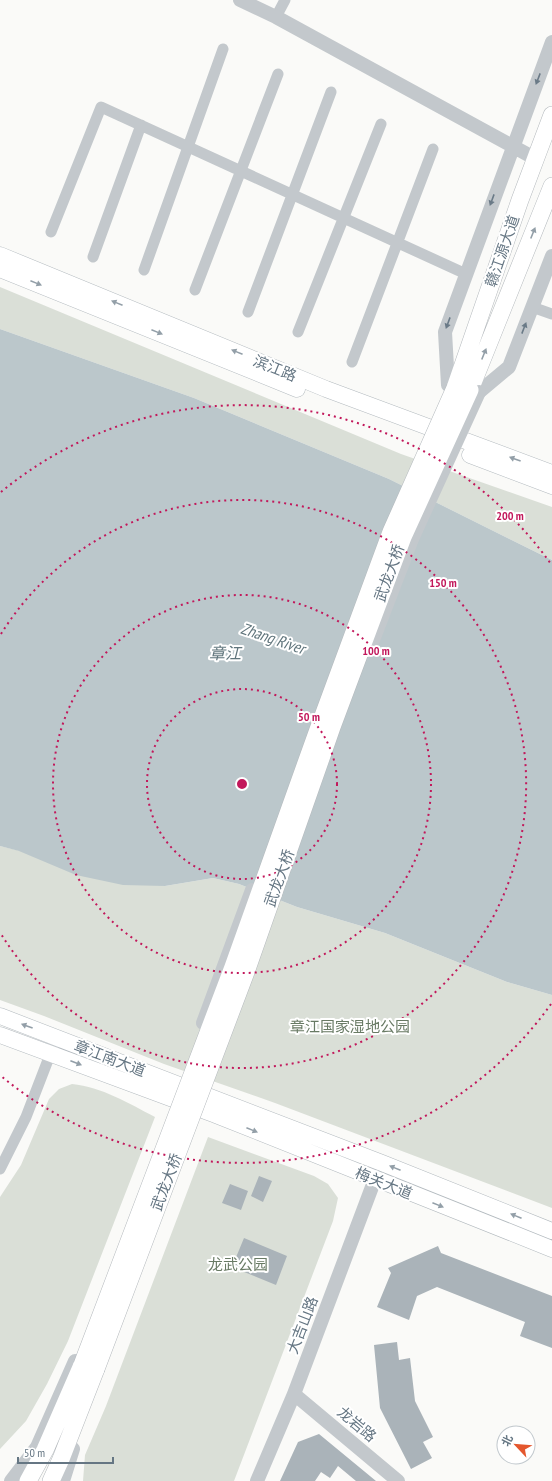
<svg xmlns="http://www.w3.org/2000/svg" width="552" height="1481" font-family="'PT Sans Narrow','Noto Sans SC',sans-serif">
<rect width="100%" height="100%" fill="#fafaf8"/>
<path fill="#dadfd7" d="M0 287 401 454 552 507V560L389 479 194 398 0 329Z
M0 846 165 886 213 878 239 884 297 907 385 933 507 982 552 995V1208L275 1103 164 1064 44 1016 0 1000Z
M72 1084C102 1087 128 1103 155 1117L68 1341 47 1384 26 1421 0 1449V1197L21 1165 49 1099 59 1089Z
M208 1137 314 1176 328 1184 338 1198 333 1221 234 1481H83L85 1455 106 1406Z"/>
<path fill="#bbc7cb" d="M0 329 194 398 389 479 552 560V995L507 982 385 933 297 907 239 884 213 878 165 886 123 885 76 875 19 851 0 846Z"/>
<path fill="#aab3b9" d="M259 1176 272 1181 263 1202 251 1196Z
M230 1184 248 1191 241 1210 222 1203Z
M244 1238 287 1256 276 1285 232 1267Z
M438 1246 441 1253 552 1296V1348L520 1336 525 1322 437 1287 417 1296 409 1320 377 1307 391 1273 388 1268Z
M397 1342 399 1360 410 1358 415 1401 433 1437 423 1442 432 1458 411 1469 380 1408 374 1345Z
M319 1434 376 1481H356L338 1466 330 1478 321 1472 315 1481H280L298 1442Z"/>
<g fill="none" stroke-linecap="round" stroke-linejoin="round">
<defs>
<path id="secondary" d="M0 255 326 389 552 473
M0 269 297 389
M470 455 552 486
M0 1016 382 1163 552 1231
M0 1035 216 1115 552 1249"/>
<path id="primary" d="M455 388 520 200 552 115
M470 390 552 186
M28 1481 45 1450 82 1365
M51 1481 61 1459 96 1369"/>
</defs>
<use href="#secondary" stroke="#b3babf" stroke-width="17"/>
<use href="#primary" stroke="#b5babe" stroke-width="18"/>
<path stroke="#c3c8cc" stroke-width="11" d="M276 17 285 0
M51 232 101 107 466 274
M93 257 141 125
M144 270 223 49
M195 290 278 74
M532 307 552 314
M248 312 331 92
M298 332 381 124
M352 362 433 149
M0 1169 26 1117 53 1047"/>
<path stroke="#c3c8cc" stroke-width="14" d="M240 0 276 17 536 159
M448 385 445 332 552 42
M479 392 509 367 552 256
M294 1394 398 1481
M11 1481 37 1447 75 1361
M63 1481 73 1449
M257 1481 294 1394 375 1179"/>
<use href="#secondary" stroke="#fff" stroke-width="16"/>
<use href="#primary" stroke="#fff" stroke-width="17"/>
<defs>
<path id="primary-bridge" d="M82 1365 233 967 320 724 391 532 455 388
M96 1369 246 972 332 727 403 537 470 390"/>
</defs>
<use href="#primary-bridge" stroke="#b5babe" stroke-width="18" stroke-linecap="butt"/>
<path stroke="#c3c8cc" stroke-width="14" d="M370 648 412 539 479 392
M203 1023 252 890"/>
<use href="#primary-bridge" stroke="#fff" stroke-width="17"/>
</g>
<defs><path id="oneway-solid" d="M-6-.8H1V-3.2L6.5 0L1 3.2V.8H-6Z"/></defs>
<g fill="#6a7a87">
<use href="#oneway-solid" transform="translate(538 79) rotate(111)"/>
<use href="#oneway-solid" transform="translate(492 200) rotate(110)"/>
<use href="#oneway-solid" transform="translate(448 323) rotate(110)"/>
<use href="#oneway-solid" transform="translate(524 328) rotate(-69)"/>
</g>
<g fill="#939fa8">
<use href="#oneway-solid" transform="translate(533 233) rotate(-68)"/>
<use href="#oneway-solid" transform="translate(36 283) rotate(22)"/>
<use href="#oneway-solid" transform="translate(117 303) rotate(-158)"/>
<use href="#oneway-solid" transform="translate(157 332) rotate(22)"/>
<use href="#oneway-solid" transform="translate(237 352) rotate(-158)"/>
<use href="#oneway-solid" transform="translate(484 354) rotate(-68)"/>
<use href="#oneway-solid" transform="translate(515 459) rotate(-160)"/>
<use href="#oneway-solid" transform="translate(27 1026) rotate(-160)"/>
<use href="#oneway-solid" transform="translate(76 1063) rotate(21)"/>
<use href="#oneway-solid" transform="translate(252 1130) rotate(22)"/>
<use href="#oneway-solid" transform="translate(395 1168) rotate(-158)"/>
<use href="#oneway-solid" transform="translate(438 1205) rotate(22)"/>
<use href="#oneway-solid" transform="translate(516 1216) rotate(-158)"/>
</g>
<g fill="none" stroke="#c2185b" stroke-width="2" stroke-dasharray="2 4">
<circle cx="242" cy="784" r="95"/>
<circle cx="242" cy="784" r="189"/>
<path d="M1 634A284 284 0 1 1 1 934"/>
<path d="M551 1004A379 379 0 0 1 1 1076M1 492A379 379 0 0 1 551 564"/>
</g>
<g text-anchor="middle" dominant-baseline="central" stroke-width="4" stroke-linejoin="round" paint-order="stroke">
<g font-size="15" fill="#657683" stroke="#fff">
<text transform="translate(502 251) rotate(-71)">赣江源大道</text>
<text transform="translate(275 368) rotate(22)">滨江路</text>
<text transform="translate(389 573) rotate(-70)">武龙大桥</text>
<text transform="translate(279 878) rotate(-70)">武龙大桥</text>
<text transform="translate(110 1058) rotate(21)">章江南大道</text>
<text transform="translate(166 1182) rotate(-69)">武龙大桥</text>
<text transform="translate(384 1183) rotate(22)">梅关大道</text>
<text transform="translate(302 1325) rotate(-69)">大吉山路</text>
<text transform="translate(357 1424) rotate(40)">龙岩路</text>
</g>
<g font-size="15" fill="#687a64" stroke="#fff">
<text x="350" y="1026">章江国家湿地公园</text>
<text x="238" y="1264">龙武公园</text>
</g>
<g font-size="16" font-style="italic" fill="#60757c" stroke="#fff">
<text transform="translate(273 638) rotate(19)">Zhang River</text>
<text x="225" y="653">章江</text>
</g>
</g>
<circle cx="242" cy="784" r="6" fill="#c2185b" stroke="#fff" stroke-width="2"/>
<g font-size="12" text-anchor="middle" font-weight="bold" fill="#c2185b" stroke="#fff" stroke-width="4" stroke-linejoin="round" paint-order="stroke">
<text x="510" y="520">200 m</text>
<text x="443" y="587">150 m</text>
<text x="376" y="655">100 m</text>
<text x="309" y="721">50 m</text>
</g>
<g transform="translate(516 1445) rotate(296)"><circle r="19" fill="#ffffff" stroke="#c1c8cd"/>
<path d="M0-3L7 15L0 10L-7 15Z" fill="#e4572e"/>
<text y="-6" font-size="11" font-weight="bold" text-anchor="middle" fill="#657683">北</text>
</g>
<path d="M18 1457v6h95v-6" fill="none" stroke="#657683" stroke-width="2"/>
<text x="24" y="1457" font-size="12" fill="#657683" stroke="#ffffff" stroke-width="3" paint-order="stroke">50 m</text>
</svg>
